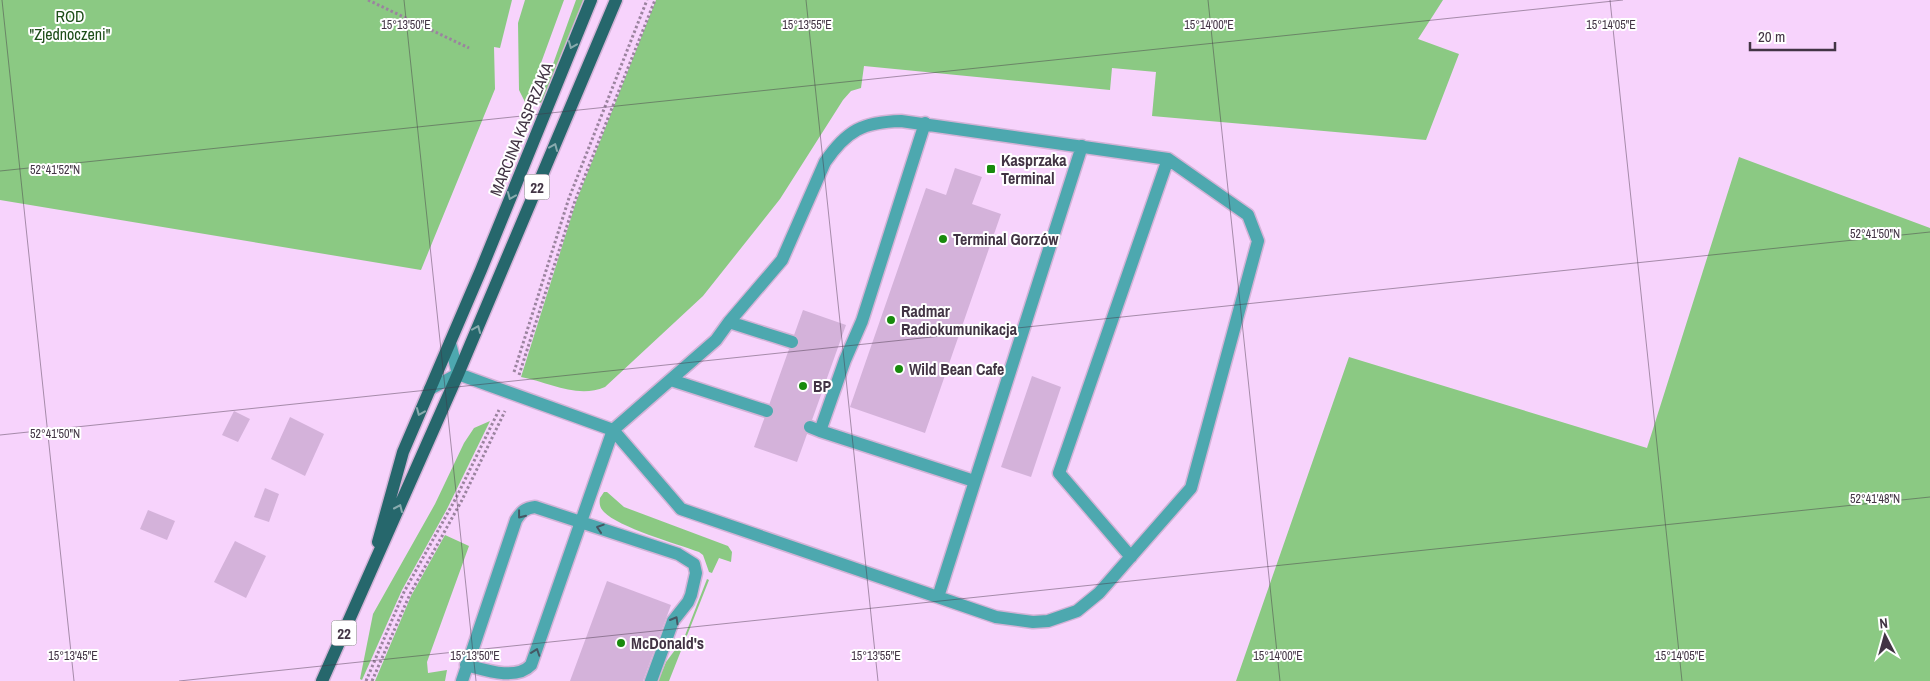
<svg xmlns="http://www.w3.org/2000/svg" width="1930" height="681" font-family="'Archivo Narrow',sans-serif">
<rect width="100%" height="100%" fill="#f7d3fc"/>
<path fill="#8bc983" d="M0 0H512L500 48 494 47 495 89 421 270 0 200Z
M525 0H564L526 104 519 90 518 23Z
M576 0H587L544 102 539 103Z
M656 0H1443L1418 39 1459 54 1426 140 1152 116 1156 72 1112 68 1110 90 864 66 861 88 851 91 843 100 780 199 703 296 605 387C577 399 549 382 521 377L576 202Z
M1739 157 1930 228V681H1236L1349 357 1647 448Z
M490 421 447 509 402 590 362 680 360 679 373 614 435 504 464 443 474 428Z
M604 492H607L624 507 728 546 732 552 731 562 719 558 712 573 709 572 703 555 699 552C677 544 618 527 604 512 600 508 599 504 600 498Z
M445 535 469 546 427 662 428 673 447 670 445 681H375L411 596Z
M707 579 709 580 669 681H658L666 662 684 638Z"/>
<path fill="#d4b2da" d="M955 168 982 177 972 204 1001 214 925 433 850 407 926 188 946 195Z
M803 310 846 325 797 462 754 447Z
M1032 376 1061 387 1031 477 1001 467Z
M234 411 250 419 238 442 222 435Z
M290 417 324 434 305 476 271 459Z
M265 488 279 494 269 522 254 517Z
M148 510 175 521 167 540 140 529Z
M235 541 266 556 246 598 214 582Z
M607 581 671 605 643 681H570Z"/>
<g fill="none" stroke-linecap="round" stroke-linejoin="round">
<defs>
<path id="lane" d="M729 322 792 342
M450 343 458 374
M671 380 767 411
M430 389 458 374 613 430 681 509 996 617 1033 622 1048 621 1077 611 1099 593 1191 488 1258 241 1248 215 1168 159 901 121C863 122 847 130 825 162L782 260 729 322 716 340 613 430 531 665C516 681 485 670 466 665
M810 427 820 431 845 360 862 321 925 123
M820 431 974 481
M1131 557 1059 473 1168 159
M938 597 1082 146
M462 681 516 520C521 512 525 508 535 507L678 554 694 564 696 573 691 595 688 602 673 621 651 681"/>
<path id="primary" d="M378 542 403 452 481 270 591 0
M322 681 458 374 616 0"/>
</defs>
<use href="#lane" stroke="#d3b3d7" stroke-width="15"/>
<use href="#primary" stroke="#d3b3d7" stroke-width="15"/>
<path stroke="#9b839f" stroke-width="3" stroke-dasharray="2.5 2.5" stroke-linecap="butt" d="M368 0 469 48
M514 372 569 198 647 0
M519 375 575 201 655 0
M366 681 404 592 456 498 499 410
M372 681 410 594 462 500 505 411"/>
<use href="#lane" stroke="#4da8af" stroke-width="12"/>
<use href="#primary" stroke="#26676c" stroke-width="12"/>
</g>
<defs><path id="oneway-chevron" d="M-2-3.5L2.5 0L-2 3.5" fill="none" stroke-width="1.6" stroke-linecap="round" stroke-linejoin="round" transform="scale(1.25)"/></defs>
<g stroke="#88abae">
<use href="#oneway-chevron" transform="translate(572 45) rotate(112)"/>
<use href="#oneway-chevron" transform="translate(554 147) rotate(-67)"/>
<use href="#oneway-chevron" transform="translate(511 196) rotate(112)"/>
<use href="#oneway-chevron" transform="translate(477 329) rotate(-67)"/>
<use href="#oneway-chevron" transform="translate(420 412) rotate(113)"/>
<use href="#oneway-chevron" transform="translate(399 508) rotate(-66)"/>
</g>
<g stroke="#455764">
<use href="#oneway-chevron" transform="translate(521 515) rotate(128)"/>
<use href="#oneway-chevron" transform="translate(600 528) rotate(-162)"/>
<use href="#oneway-chevron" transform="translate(675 620) rotate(-60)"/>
<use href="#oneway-chevron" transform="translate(536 652) rotate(-71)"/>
</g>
<path fill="none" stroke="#423444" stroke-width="1" stroke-opacity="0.45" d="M2 0 74 681M404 0 476 681M806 0 878 681M1208 0 1280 681M1610 0 1682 681M0 171 1623 0M0 435 1930 232M179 681 1930 497"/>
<g fill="#188a0d" stroke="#fff" stroke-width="2">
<rect x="986" y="164" width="10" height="10" rx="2.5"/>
<circle cx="943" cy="239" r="5"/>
<circle cx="891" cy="320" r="5"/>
<circle cx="899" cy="369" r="5"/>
<circle cx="803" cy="386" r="5"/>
<circle cx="621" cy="643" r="5"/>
</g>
<g text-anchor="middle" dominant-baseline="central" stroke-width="4" stroke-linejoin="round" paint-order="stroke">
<g fill="#fff" stroke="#7b717c" stroke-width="1">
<rect x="524.5" y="174.5" width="25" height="25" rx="4"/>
<rect x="331.5" y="620.5" width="25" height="25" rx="4"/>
</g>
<g font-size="15" font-weight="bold" fill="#423444">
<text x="537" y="187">22</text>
<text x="344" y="633">22</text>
</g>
<g font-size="16" fill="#1d4d18" stroke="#fff">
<text x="70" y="16">ROD<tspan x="70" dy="18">"Zjednoczeni"</tspan></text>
</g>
<g font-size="16" fill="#423444" stroke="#fff">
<text transform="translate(521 129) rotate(-68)">MARCINA KASPRZAKA</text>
</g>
<g font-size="16" font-weight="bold" fill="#423444" stroke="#fff" text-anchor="start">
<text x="1001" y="160">Kasprzaka<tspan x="1001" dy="18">Terminal</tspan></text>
<text x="953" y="239">Terminal Gorzów</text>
<text x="901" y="311">Radmar<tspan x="901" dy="18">Radiokumunikacja</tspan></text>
<text x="909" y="369">Wild Bean Cafe</text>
<text x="813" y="386">BP</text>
<text x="631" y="643">McDonald's</text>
</g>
</g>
<g font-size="12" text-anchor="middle" fill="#423444" stroke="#fff" stroke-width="4" stroke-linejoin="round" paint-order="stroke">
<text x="406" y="29">15°13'50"E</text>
<text x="807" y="29">15°13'55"E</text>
<text x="1209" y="29">15°14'00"E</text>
<text x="1611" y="29">15°14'05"E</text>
<text x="55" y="174">52°41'52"N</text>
<text x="1875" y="238">52°41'50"N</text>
<text x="55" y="438">52°41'50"N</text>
<text x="1875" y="503">52°41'48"N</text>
<text x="73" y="660">15°13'45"E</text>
<text x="475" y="660">15°13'50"E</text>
<text x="876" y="660">15°13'55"E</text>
<text x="1278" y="660">15°14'00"E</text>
<text x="1680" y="660">15°14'05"E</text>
</g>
<g transform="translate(1885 636) rotate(354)" stroke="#ffffff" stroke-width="4" paint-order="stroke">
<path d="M0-4L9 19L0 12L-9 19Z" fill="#423444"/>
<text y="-8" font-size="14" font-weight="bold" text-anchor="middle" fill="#423444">N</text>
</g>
<path d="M1750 42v8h85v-8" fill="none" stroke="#423444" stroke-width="2.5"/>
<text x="1758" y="42" font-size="15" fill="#423444" stroke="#ffffff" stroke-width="4" paint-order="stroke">20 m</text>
</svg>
